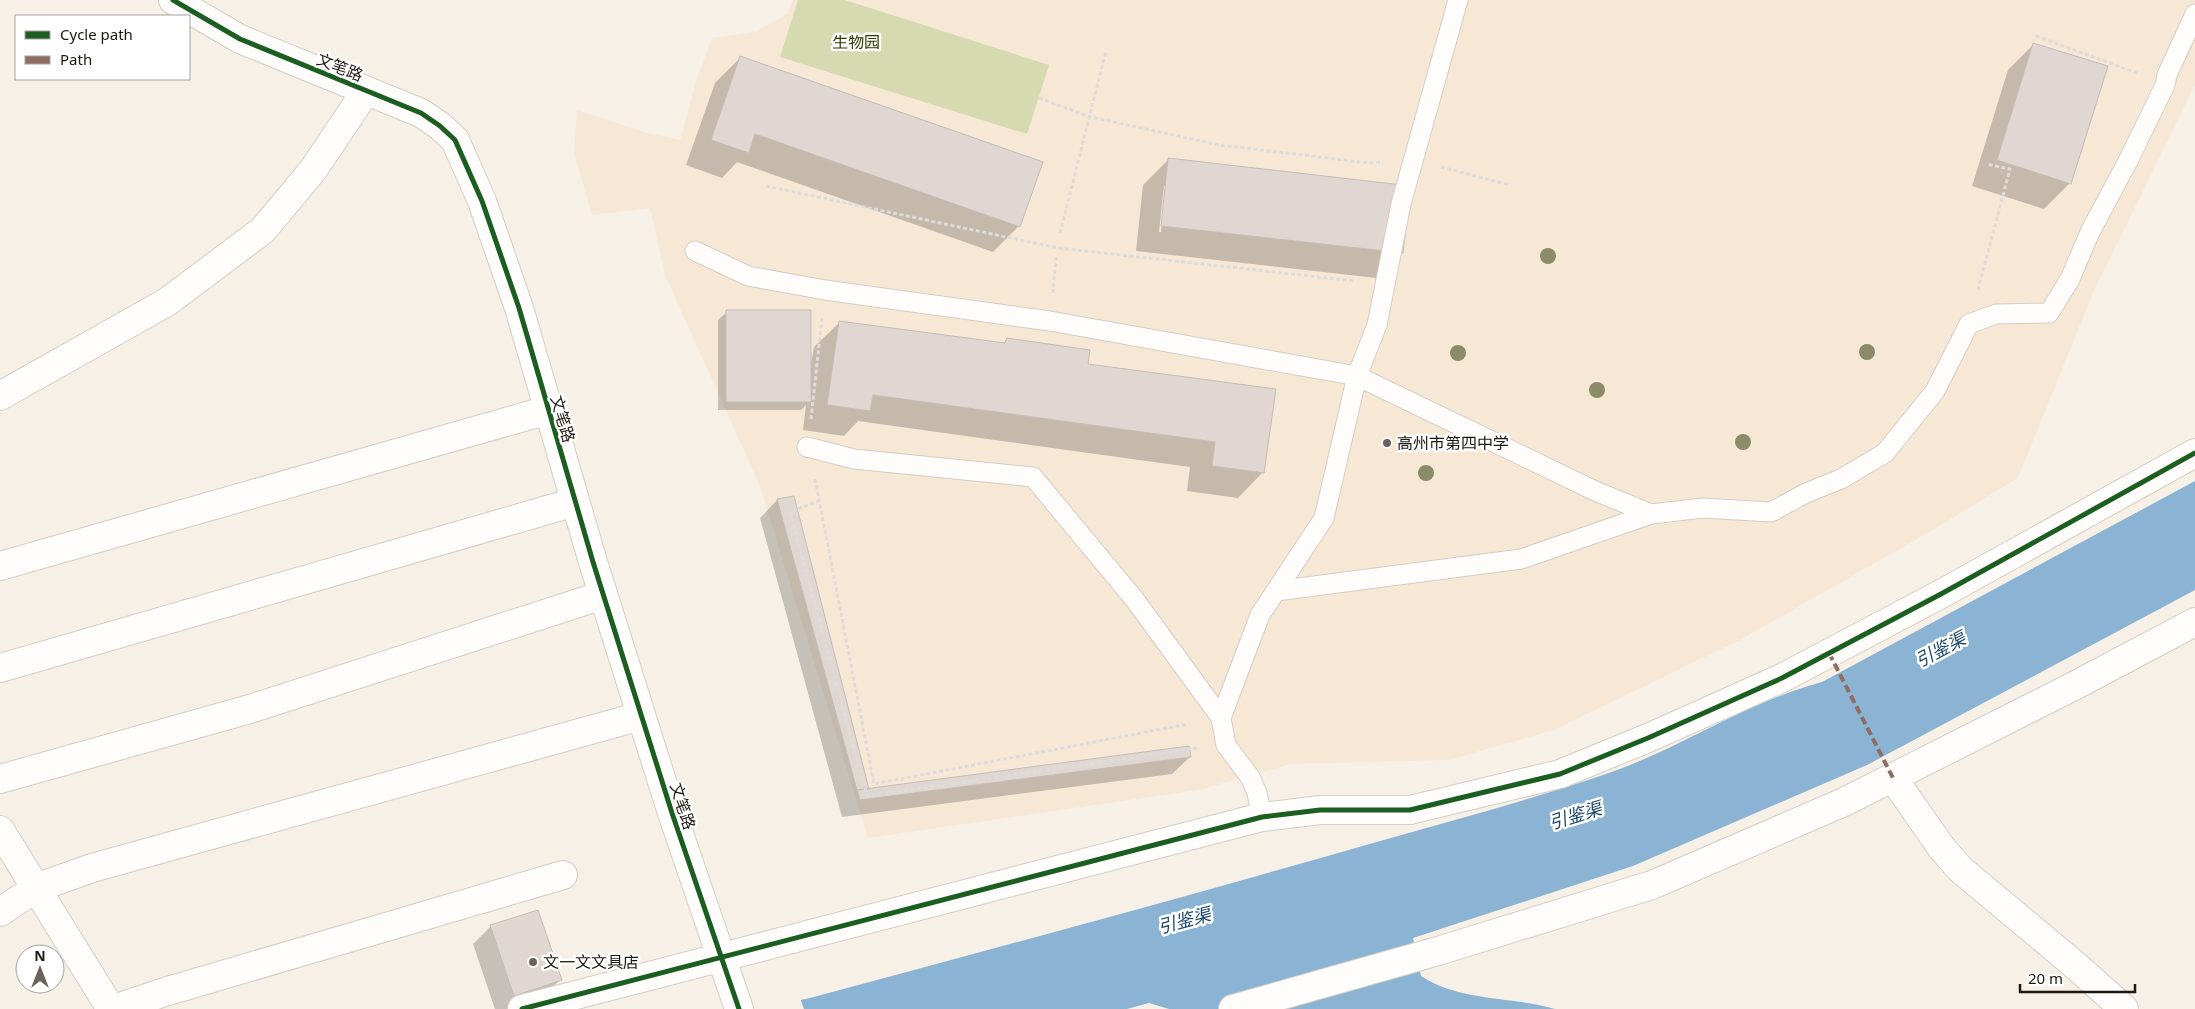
<svg xmlns="http://www.w3.org/2000/svg" width="2195" height="1009" font-family="'Noto Sans','Noto Sans SC',sans-serif">
<rect width="100%" height="100%" fill="#f7f0e6"/>
<path fill="#f7e8d6" d="M793 0H2195V85L2093 293 2018 478 1931 531 1740 640 1554 730 1448 760 1291 764 1199 790 868 838 760 486 665 275 650 208 592 215 574 153 577 110 647 133 680 140 697 78 712 38 756 32 787 14Z"/>
<path fill="#d5dab0" d="M798 0H845L1049 65 1027 134 780 57Z"/>
<path fill="#8bb4d4" d="M2195 481V590L1867 765 1633 866 1413 938 1421 976C1460 1002 1512 996 1555 1009H1169L1149 1003 1127 1009H759L810 998C996 948 1181 898 1366 845 1446 822 1527 801 1606 774 1680 749 1746 702 1822 682Z"/>
<path fill="#f7f0e6" d="M800 998 804 1009H756L758 1007Z"/>
<path fill="#0003" fill-rule="evenodd" d="M2034 44 2070 183 2044 209 1972 186 2008 70Z
M740 58 1041 163 1018 227 993 252 737 162 722 178 686 165 715 83Z
M1169 159 1402 253 1376 278 1136 251 1143 185ZM1164 186H1166L1161 232H1159Z
M727 312 810 369 814 347 840 322 1002 344 1007 340 1087 365 1274 390 1263 472 1238 498 1187 491 1190 467 858 421 844 436 803 430 806 405 801 410H718V320Z
M793 497 868 791 1190 757 1172 774 842 817 760 518 777 500Z
M537 911 560 980 543 997 508 1009H495L473 944 490 927Z"/>
<path fill="#e0d7d2" stroke="#c4bcb7" d="M2033 43 2108 66 2071 184 1997 160Z
M740 56 1043 162 1020 227 755 134 749 153 711 140Z
M1168 158 1411 186 1403 253 1161 226Z
M726 310H811V402H726Z
M839 321 1005 343 1007 338 1090 350 1088 364 1276 389 1264 473 1212 466 1215 442 873 395 870 411 827 405Z
M794 496 869 789 857 790 777 499Z
M1189 746 1191 757 860 800 857 790Z
M538 910 562 980 514 996 490 925Z"/>
<g fill="none" stroke-linecap="round" stroke-linejoin="round">
<defs>
<path id="service" d="M695 251 748 276 825 290 1050 321 1357 376 1593 490 1651 514
M807 447 854 459 1033 477 1135 600 1221 718
M1276 591 1521 559 1651 514 1703 508 1771 512 1806 493 1841 479 1885 453 1935 391 1969 324 1996 314 2049 313 2070 279 2090 232 2128 161 2165 85 2167 75 2195 14
M1262 817 1257 793 1250 777 1226 745 1221 718 1260 615 1324 518 1357 376 1377 325 1401 204 1458 0"/>
<path id="minor" d="M0 396 167 302 263 230 313 170 366 91
M0 566 548 410
M0 668 575 502
M1893 778 1941 847 1960 869 2075 965 2124 1009
M0 779 250 709 603 595
M1410 810 1560 774 1648 738 1782 678 1941 594 2195 453
M0 830 111 1009
M0 912 36 888 92 868 641 716
M114 1009 168 991 563 875
M1233 1009 1438 951 1652 885 1844 802 2072 687 2195 622"/>
<path id="tertiary" d="M173 0 240 39 421 113 440 126 455 140 482 201 519 308 593 562 672 813 739 1009
M522 1009 1262 817 1320 810H1410"/>
</defs>
<use href="#service" stroke="#d4cdc5" stroke-width="21"/>
<use href="#minor" stroke="#d4cdc5" stroke-width="30"/>
<use href="#tertiary" stroke="#d4cdc5" stroke-width="30"/>
<path stroke="#dedcda" stroke-width="3" stroke-dasharray="4 2.5" stroke-linecap="butt" d="M2036 36 2137 73
M1039 98 1091 117 1219 145 1369 163 1383 162
M1441 167 1510 185
M766 186 1058 248 1355 281
M1060 233 1106 51
M1978 290 2010 169 1986 164
M1053 293 1056 257
M811 419 822 318
M815 479 874 784 1188 724
M820 500 790 512 867 796 1197 748"/>
<use href="#service" stroke="#fefdfb" stroke-width="19"/>
<use href="#minor" stroke="#fefdfb" stroke-width="28"/>
<use href="#tertiary" stroke="#fefdfb" stroke-width="28"/>
<path stroke="#8d6e63" stroke-width="4" stroke-dasharray="8 4" stroke-linecap="butt" d="M1829 653 1893 778"/>
<defs>
<path id="cycleway" d="M173 0 240 39 421 113 440 126 455 140 482 201 519 308 593 562 672 813 739 1009
M522 1009 1262 817 1320 810H1410L1560 774 1648 738 1782 678 1941 594 2195 453"/>
</defs>
<use href="#cycleway" stroke="#fff" stroke-width="8"/>
<use href="#cycleway" stroke="#1b5e20" stroke-width="5"/>
</g>
<g fill="#8a8b68">
<circle cx="1548" cy="256" r="8"/>
<circle cx="1867" cy="352" r="8"/>
<circle cx="1458" cy="353" r="8"/>
<circle cx="1597" cy="390" r="8"/>
<circle cx="1743" cy="442" r="8"/>
<circle cx="1426" cy="473" r="8"/>
</g>
<g fill="#69635b" stroke="#fff" stroke-width="2">
<circle cx="1387" cy="443" r="5"/>
<circle cx="533" cy="962" r="5"/>
</g>
<g text-anchor="middle" dominant-baseline="central" stroke-width="5" stroke-linejoin="round" paint-order="stroke">
<g font-size="16" fill="#313800" stroke="#fff">
<text x="856" y="42">生物园</text>
</g>
<g font-size="16" fill="#1c1710" stroke="#fff">
<text transform="translate(340 67) rotate(22)">文笔路</text>
<text transform="translate(563 419) rotate(74)">文笔路</text>
<text transform="translate(683 806) rotate(72)">文笔路</text>
</g>
<g font-size="16" fill="#1c1710" stroke="#fff" text-anchor="start">
<text x="1397" y="443">高州市第四中学</text>
<text x="543" y="962">文一文文具店</text>
</g>
<g font-size="18" font-style="italic" fill="#1a476a" stroke="#fff">
<text transform="translate(1940 649) rotate(-28)">引鉴渠</text>
<text transform="translate(1575 815) rotate(-17)">引鉴渠</text>
<text transform="translate(1184 920) rotate(-15)">引鉴渠</text>
</g>
</g>
<rect x="15" y="15" width="175" height="65" fill="#ffffff" stroke="#a4a29f"/>
<rect x="25" y="31" width="25" height="8" fill="#1b5e20" stroke="#a4a29f"/>
<text x="60" y="40" font-size="15" fill="#1c1710">Cycle path</text>
<rect x="25" y="56" width="25" height="8" fill="#8d6e63" stroke="#a4a29f"/>
<text x="60" y="65" font-size="15" fill="#1c1710">Path</text>
<g transform="translate(40 969)"><circle r="24" fill="#ffffff" stroke="#a4a29f"/>
<path d="M0-4L9 19L0 12L-9 19Z" fill="#69635b"/>
<text y="-8" font-size="14" font-weight="bold" text-anchor="middle" fill="#1c1710">N</text>
</g>
<path d="M2020 984v8h115v-8" fill="none" stroke="#1c1710" stroke-width="2.5"/>
<text x="2028" y="984" font-size="15" fill="#1c1710" stroke="#ffffff" stroke-width="4" paint-order="stroke">20 m</text>
</svg>
